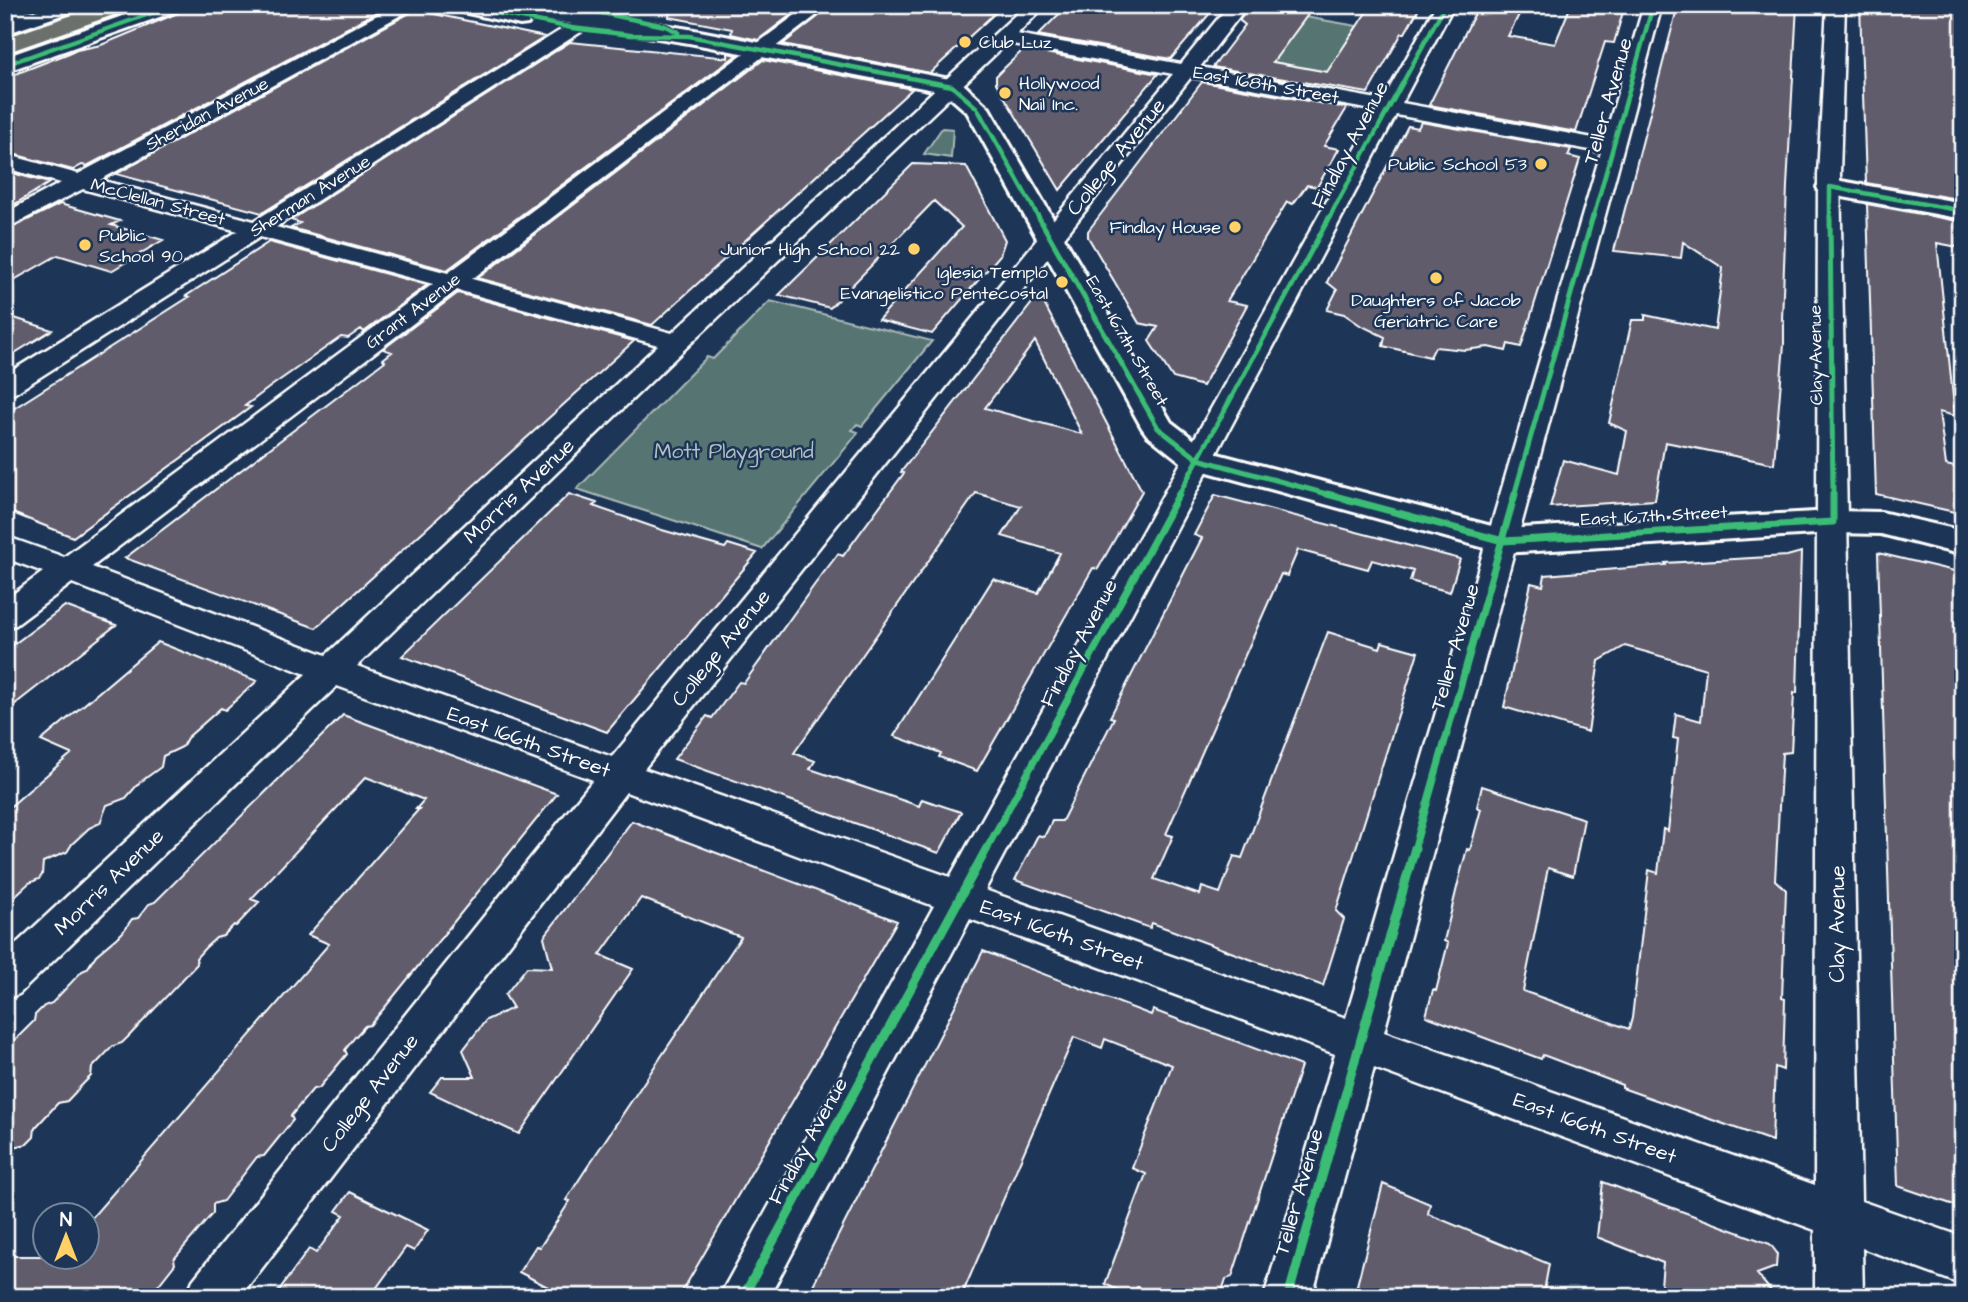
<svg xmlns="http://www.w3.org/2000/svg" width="1968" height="1302" font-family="'Architects Daughter',sans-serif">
<rect width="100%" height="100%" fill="#1d3557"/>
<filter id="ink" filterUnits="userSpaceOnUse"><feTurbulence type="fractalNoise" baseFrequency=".0143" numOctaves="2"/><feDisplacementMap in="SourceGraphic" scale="14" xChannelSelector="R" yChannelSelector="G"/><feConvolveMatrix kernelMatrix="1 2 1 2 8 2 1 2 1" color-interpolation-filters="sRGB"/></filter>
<g filter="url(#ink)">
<path fill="#577472" stroke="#abbab8" stroke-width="2" d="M1305 17 1357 26 1328 72 1273 62Z
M942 128 953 129 951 158 924 154Z
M770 301 932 341 862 426 857 424 852 430 858 432 854 438 762 549 577 489 707 357 713 359Z"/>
<path fill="#605c6c" stroke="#fff" stroke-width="2" fill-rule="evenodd" d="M188 5H390L87 166 82 165 73 170 5 152V78L77 50 101 45 183 11Z
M670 5H804L758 40 731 34 732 29 669 17Z
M833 5H952L995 13 930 73 783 44Z
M1068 5H1217L1171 59 1038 35Z
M1250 5H1315L1273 62 1327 72 1371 5H1421L1405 33H1402L1368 93 1213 67 1245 25 1239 20Z
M1479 5H1524L1508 36 1555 44 1571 5H1625L1614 43 1605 42 1576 132 1429 105Z
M1678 5H1797L1787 186 1782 320H1784V344L1774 464 1665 442 1655 500 1550 507 1563 460 1619 475 1627 431 1609 423 1632 320H1645V315L1715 330 1723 268 1683 242 1681 258 1614 251Z
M1860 5H1963V200L1866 183Z
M415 10 545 37 262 213 116 174Z
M570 42 728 58V53L737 55 447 270 291 228 300 223 291 220Z
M1024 49 1158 74 1060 190 996 83V76Z
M763 60 912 89 652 325 478 278Z
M1202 82 1347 108 1324 146 1339 149 1317 187 1307 185 1293 204 1287 202 1227 301 1247 305 1203 386 1173 378 1149 341 1158 327 1139 323 1088 237V231Z
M1421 122 1571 149 1568 156 1580 159 1521 347 1508 344 1506 351 1488 347 1465 350 1435 347 1430 357 1383 346 1385 337 1360 325 1344 314 1327 310 1337 290 1327 282 1408 126 1418 128Z
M913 164 966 166 1005 240 1000 255 932 334 878 320 962 227 934 201 830 308 779 295Z
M5 171 49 183 5 210Z
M60 204 120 221 111 225 163 240 111 271 58 255 5 285V231Z
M1867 204 1963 222V248L1937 243 1955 416 1939 412 1946 465 1963 469V514L1876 494Z
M269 242 427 285 364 332 361 329 348 338 341 337 270 387 245 406 251 407 73 537 5 510V414L189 297 186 296Z
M458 293 634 341 316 628 125 558 385 361 383 359 392 352 383 349Z
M1039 294 1142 491 1098 569 1093 568 977 771 939 757 941 753 894 736 993 579 1038 593 1060 553 1002 536 1021 506 976 493 794 753 815 761 810 769 919 806 922 799 961 812 939 853 674 759 707 716 712 718 739 682 744 683 815 584 838 554 843 556 904 473 901 472ZM1035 341 1082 434 985 408Z
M5 315 52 330 5 359Z
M569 494 597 503 593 506 662 530 725 548 728 544 757 553 607 732 402 656Z
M1215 495 1460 559 1450 592 1410 581 1413 571 1372 560 1368 569 1298 550 1287 576 1281 574 1166 834 1173 836 1154 879 1200 895 1202 887 1220 893 1234 856 1242 858 1328 632 1380 648 1382 642 1418 652 1336 911 1344 919 1323 986 1152 923 1150 928 1015 880 1038 835 1044 837 1052 821H1062L1114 718 1110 717 1202 538 1194 535Z
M1801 552 1797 693H1794L1791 752 1782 753 1775 880 1786 890 1782 998 1785 999 1783 1070 1775 1067 1772 1141 1622 1088V1085L1543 1055 1541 1059 1426 1016 1433 990 1436 991 1448 943 1444 941 1460 875 1467 849 1470 850 1481 809 1477 807 1482 786 1584 819 1573 876 1548 868 1523 991 1629 1029 1632 1018 1649 870 1658 873 1663 829 1668 831 1678 739 1673 738 1676 714 1701 721 1706 669 1625 646 1599 661 1588 732 1504 707 1531 583 1543 586 1545 575 1666 565 1665 563 1787 556Z
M1878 553 1963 573V1208L1898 1186Z
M65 606 116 625 5 712V651Z
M158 642 257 681 225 710 221 708 187 738 182 747 163 756 161 767 139 783 126 798 107 805 100 823 89 828 72 844 67 852 43 862 42 875 39 879 29 883 5 905V811L71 754 41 741Z
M343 715 557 794 386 1006 370 1025 365 1026 355 1037 345 1050 347 1054 319 1088 313 1089 303 1101 291 1116 293 1120 264 1156 257 1157 223 1201 213 1204V1213L174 1259 175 1264 149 1297H5V1256H88V1222L329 944 308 935 419 809H416L424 800 366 777 251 899 259 902 236 926 234 925 223 936 216 938 205 948 196 958 197 964 130 1035 122 1043 113 1046 92 1068 91 1076 84 1083 67 1101 58 1103 35 1128 34 1137 27 1144 5 1149V1050L34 1021 35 1015 44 1006 52 1003 82 971 87 969 96 955 122 933 132 919 138 918 149 904 155 902Z
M632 821 897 921 679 1297H567L519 1272 536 1246 540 1247 570 1201 566 1200 584 1172 741 937 641 898 600 955 633 969 519 1134 430 1092 442 1077H475L463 1050 486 1020 513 1008 505 995 527 967 552 968 544 937Z
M983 951 1151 1015 1153 1010 1301 1066 1232 1277 1226 1279 1220 1297H1157L1137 1287 1132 1297 1105 1284 1146 1174 1132 1168 1172 1065 1105 1039 1102 1048 1074 1037 961 1297H807Z
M1603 1182 1770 1244 1777 1253 1776 1267 1757 1274 1776 1297H1660L1663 1263 1597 1237Z
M1383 1184 1430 1204 1428 1214 1549 1264 1543 1297H1354Z
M350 1192 428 1230 414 1251 406 1247 370 1297H274L309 1249 316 1253 344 1215 336 1211Z"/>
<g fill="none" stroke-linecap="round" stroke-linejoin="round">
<defs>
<path id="minor" d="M5 5 43 13 45 17 36 23 5 16Z
M396 5H419L100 180 254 221 601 5H623L276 227 448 273 809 5H830L472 279 672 333 1026 5H1046L1017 34 1181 64 1229 5H1248L1200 67 1383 100 1436 5H1454L1402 103 1604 140 1644 5H1662L1384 1032 1815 1185 1818 175 1827 5H1845L1840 175 1861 1201 1963 1237V1285L1862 1248 1863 1297H1815V1230L1374 1068 1312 1297H1264L1335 1054 970 919 769 1297H719L934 906 626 792 240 1297H186L193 1280 593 780 337 686 19 994 5 999V954L306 674 72 583 16 625 5 628V600L43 572 5 558V536L64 557 433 284 260 237 15 393 5 395V375L238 231 83 189 5 229V213L61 183 5 168V154L78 174ZM1007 43 1173 74 612 757 357 666 670 363ZM1191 77 1377 111 950 877 644 769ZM1396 115 1601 152 1346 1018 985 890ZM457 290 658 345 326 655 92 567Z"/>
<path id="tertiary" d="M51 5H82L79 9 5 34V21Z
M154 5H185L182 9 5 72V57Z
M447 5H538L689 29 960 81 989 108 1171 422 1210 452 1503 529 1833 511 1881 512 1963 531V555L1881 534 1833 533 1503 553 1186 466 1147 435 1142 428 967 112 944 92 689 43 529 17 531 19 528 24 520 25 450 9Z
M1830 179 1963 203V219L1821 193 1817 187 1821 181Z"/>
<path id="primary" d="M102 5H133L130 9 5 53V38Z"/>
</defs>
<use href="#minor" stroke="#fff" stroke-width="5"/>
<use href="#tertiary" stroke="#fff" stroke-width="6"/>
<use href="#primary" stroke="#fff" stroke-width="6"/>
<use href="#minor" fill="#1d3557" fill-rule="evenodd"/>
<use href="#tertiary" fill="#1d3557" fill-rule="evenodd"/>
<use href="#primary" fill="#6c706d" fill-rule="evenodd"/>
<defs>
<path id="cycleway-far3" d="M457 5 572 28 630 35 689 36 952 86 977 108 1039 218
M563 5 665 26 678 32
M5 65 175 5
M1329 218 1445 5
M1593 218 1653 5
M1830 218V187L1963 211"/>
<path id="cycleway-far2" d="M1038 216 1158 428 1198 459 1334 496
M1830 216 1833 496
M1178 496 1330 216
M1514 496 1593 216"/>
<path id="cycleway-far1" d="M1327 494 1503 541 1833 522V494
M986 850 1179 494
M1414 850 1515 494"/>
<path id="cycleway" d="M743 1297 987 848
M1288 1297 1415 848"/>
</defs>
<use href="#cycleway-far3" stroke="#1d3557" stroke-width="7"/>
<use href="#cycleway-far2" stroke="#1d3557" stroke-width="9"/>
<use href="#cycleway-far1" stroke="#1d3557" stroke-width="11"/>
<use href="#cycleway" stroke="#1d3557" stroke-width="13"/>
<use href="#cycleway-far3" stroke="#3abd76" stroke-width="4.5"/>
<use href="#cycleway-far2" stroke="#3abd76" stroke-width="5"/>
<use href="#cycleway-far1" stroke="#3abd76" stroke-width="7"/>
<use href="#cycleway" stroke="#3abd76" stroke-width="9"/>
</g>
</g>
<g fill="#ffd166" stroke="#1d3557" stroke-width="2.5">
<circle cx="965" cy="42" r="7"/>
<circle cx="1005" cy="93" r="7"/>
<circle cx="1541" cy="164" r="7"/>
<circle cx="1235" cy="227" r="7"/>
<circle cx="85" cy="245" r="7"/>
<circle cx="914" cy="249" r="7"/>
<circle cx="1436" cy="278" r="7"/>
<circle cx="1062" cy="282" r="7"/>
</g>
<g text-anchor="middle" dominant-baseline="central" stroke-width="5" stroke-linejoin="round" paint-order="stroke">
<g font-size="18" fill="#fff" stroke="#1d3557" text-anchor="end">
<text x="979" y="42" text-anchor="start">Club Luz</text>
<text x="1019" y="83" text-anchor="start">Hollywood<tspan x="1019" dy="21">Nail Inc.</tspan></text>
<text x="1527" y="164">Public School 53</text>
<text x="1221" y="227">Findlay House</text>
<text x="99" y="235" text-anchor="start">Public<tspan x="99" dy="21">School 90</tspan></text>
<text x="900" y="249">Junior High School 22</text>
<text x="1048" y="272">Iglesia Templo<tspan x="1048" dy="21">Evangelistico Pentecostal</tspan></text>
<text x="1436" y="300" text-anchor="middle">Daughters of Jacob<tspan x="1436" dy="21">Geriatric Care</tspan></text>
</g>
<g font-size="18" fill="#fff" stroke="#1d3557">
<text transform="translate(1266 85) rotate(10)">East 168th Street</text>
<text transform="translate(207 114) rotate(-28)">Sheridan Avenue</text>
<text transform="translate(310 196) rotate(-32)">Sherman Avenue</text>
<text transform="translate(158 202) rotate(15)">McClellan Street</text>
<text transform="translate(413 311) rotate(-37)">Grant Avenue</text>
<text transform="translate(1127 341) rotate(60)">East 167th Street</text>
<text transform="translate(1816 355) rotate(-91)">Clay Avenue</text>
<text transform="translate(1654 516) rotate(-3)">East 167th Street</text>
</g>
<g font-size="21" fill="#fff" stroke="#1d3557">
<text transform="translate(1608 101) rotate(-74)">Teller Avenue</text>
<text transform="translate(1350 145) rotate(-62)">Findlay Avenue</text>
<text transform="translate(1116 157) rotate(-51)">College Avenue</text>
<text transform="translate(519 491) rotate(-43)">Morris Avenue</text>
<text transform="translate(1079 643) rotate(-62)">Findlay Avenue</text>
<text transform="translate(1455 647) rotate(-74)">Teller Avenue</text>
<text transform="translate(721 648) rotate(-51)">College Avenue</text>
<text transform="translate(529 742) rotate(20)">East 166th Street</text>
<text transform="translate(109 882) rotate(-44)">Morris Avenue</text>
<text transform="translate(1837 924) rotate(-90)">Clay Avenue</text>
<text transform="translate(1062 935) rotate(20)">East 166th Street</text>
<text transform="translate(370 1093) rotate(-52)">College Avenue</text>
<text transform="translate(1595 1128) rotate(20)">East 166th Street</text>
<text transform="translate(808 1141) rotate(-61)">Findlay Avenue</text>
<text transform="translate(1299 1192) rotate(-74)">Teller Avenue</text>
</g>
<g font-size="21" fill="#b3c0c0" stroke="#1d3557">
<text x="734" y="451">Mott Playground</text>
</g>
</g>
<rect width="1968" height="1302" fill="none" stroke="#1d3557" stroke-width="28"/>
<rect x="14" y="14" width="1940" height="1274" fill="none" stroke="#fff" stroke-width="2.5" filter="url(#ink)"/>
<g transform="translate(66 1236)"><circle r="33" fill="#1d3557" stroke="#77869a" stroke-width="2"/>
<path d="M0-5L12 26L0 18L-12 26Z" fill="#ffd166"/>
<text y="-10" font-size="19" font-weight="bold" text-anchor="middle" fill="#ffffff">N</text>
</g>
</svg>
